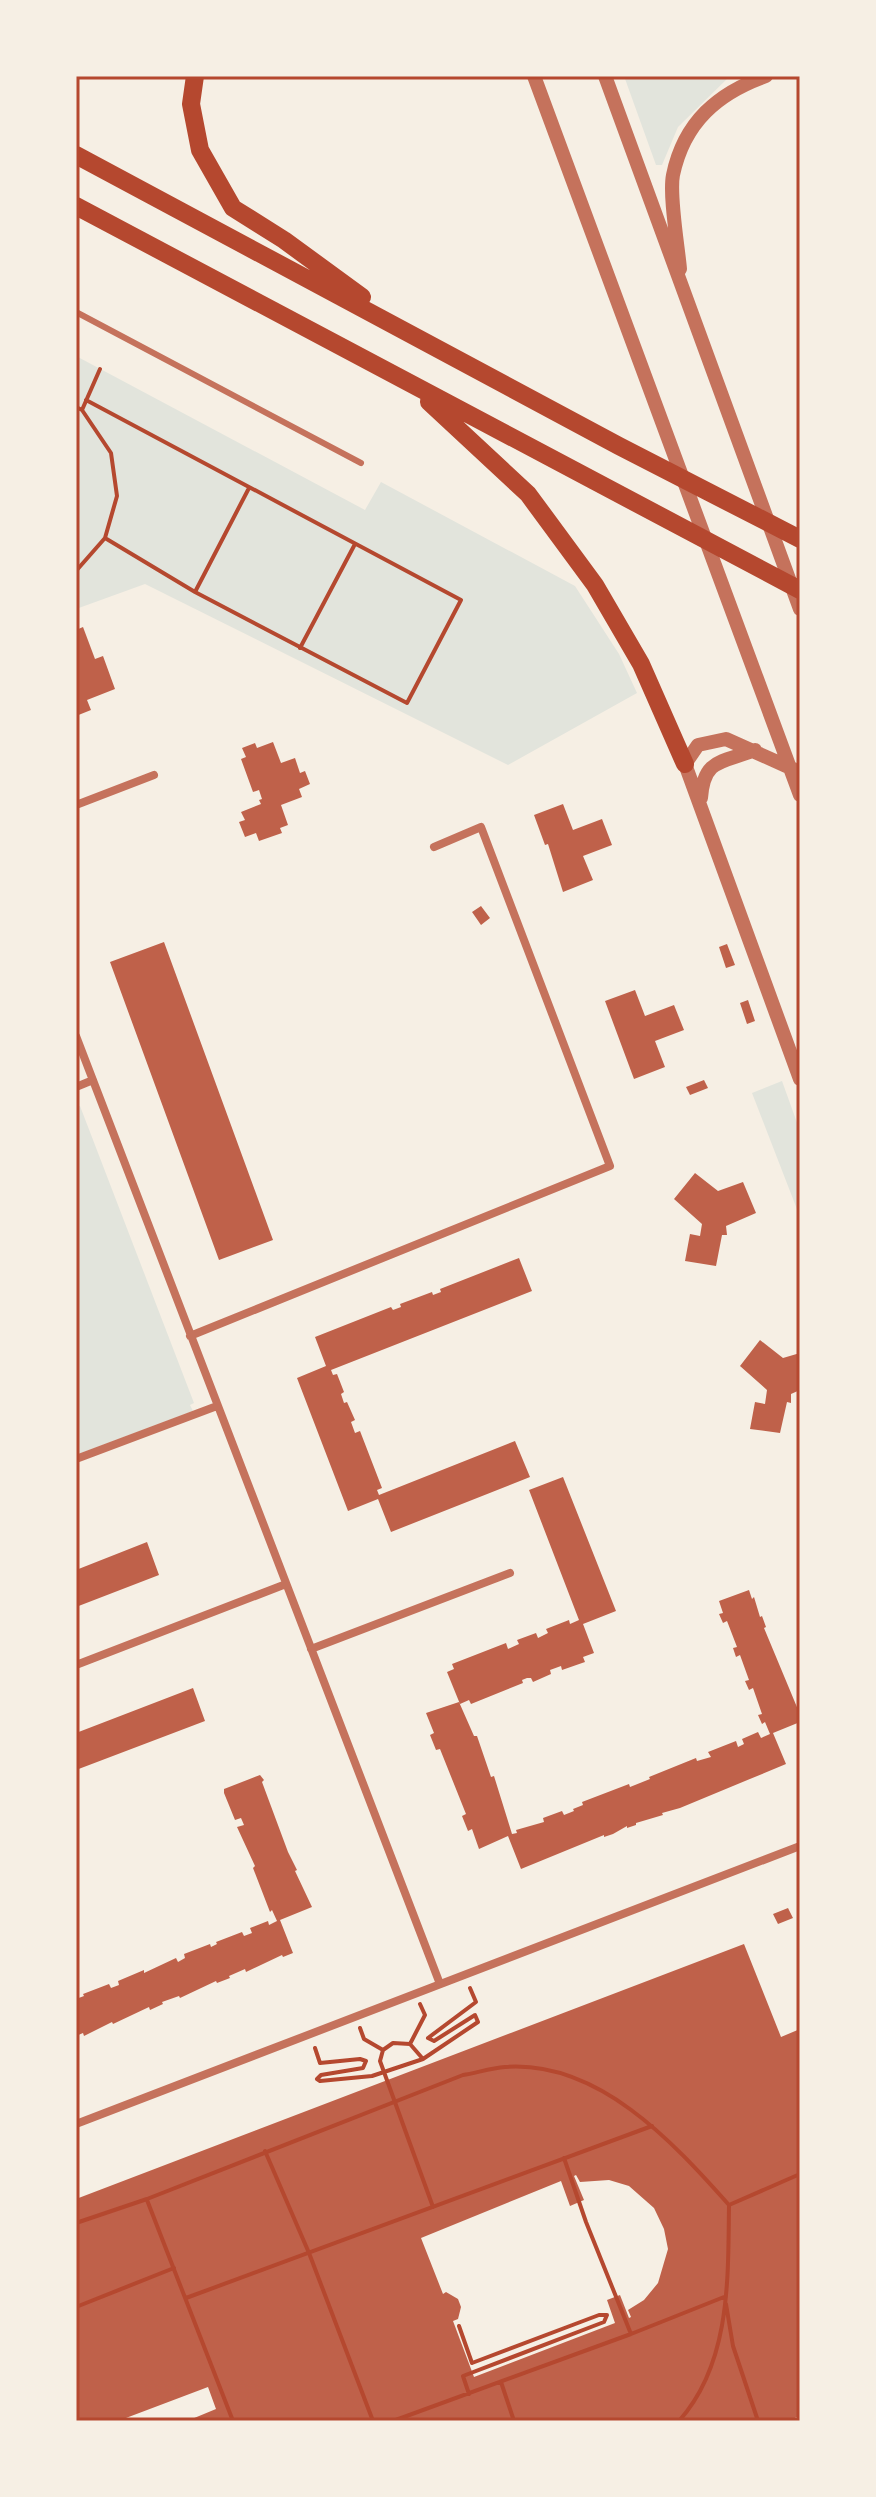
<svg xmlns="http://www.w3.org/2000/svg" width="876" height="2497" font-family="'Exo 2',sans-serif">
<rect width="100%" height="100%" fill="#f6efe4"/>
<path fill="#e2e4dc" d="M624 76H730L678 127 662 165H656Z
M76 356 365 510 381 482 575 586 619 654 637 693 508 765 145 584 76 609Z
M782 1081 800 1131V1217L752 1093Z
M80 1106 194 1403 190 1405 193 1411 76 1455V1107Z"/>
<path fill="#bf614a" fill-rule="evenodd" d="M83 627 95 659 103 656 115 689 87 700 91 710 76 716V630Z
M273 742 281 763 295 758 300 773 305 771 310 784 299 789 302 797 281 805 288 825 280 828 282 833 259 841 256 833 245 837 239 822 245 820 241 812 261 804 259 800 262 799 259 790 253 792 241 759 246 757 242 748 255 743 257 748Z
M563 804 573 830 602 819 612 845 583 856 593 880 563 892 548 844 545 845 534 815Z
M481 906 490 918 481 925 472 912Z
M164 942 273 1240 219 1260 110 962Z
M727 944 735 965 726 968 719 947Z
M635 990 645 1016 674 1005 684 1030 655 1041 665 1067 634 1079 605 1001Z
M748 1000 755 1021 747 1024 740 1003Z
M704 1080 708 1088 690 1095 686 1087Z
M695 1173 718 1191 743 1182 756 1213 726 1226 727 1235H722L716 1266 685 1261 690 1234 700 1236 702 1224 674 1199Z
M519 1258 532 1291 331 1370 333 1375 337 1374 344 1392 341 1394 344 1403 347 1402 355 1420 351 1422 355 1433 360 1431 382 1488 377 1490 379 1495 515 1441 530 1477 391 1532 378 1499 348 1511 297 1378 326 1366 315 1337 391 1307 393 1310 401 1307 400 1304 432 1292 433 1295 441 1292 440 1289Z
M760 1340 783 1358 800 1353V1390L791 1394V1403L787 1402 780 1433 750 1429 755 1402 765 1404 767 1390 740 1366Z
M563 1477 616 1611 583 1624 594 1653 583 1657 585 1662 562 1670 561 1666 550 1670 551 1674 533 1682 531 1678H527L522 1680 523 1683 471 1704 469 1700 460 1704 447 1672 454 1669 452 1664 506 1643 508 1649 519 1644 517 1640 536 1633 538 1638 548 1633 546 1629 569 1620 570 1624 579 1620 529 1490Z
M147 1542 159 1575 76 1607V1570Z
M749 1590 752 1599 754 1597 760 1617 762 1616 766 1627 764 1628 799 1712 800 1722 773 1733 786 1764 680 1808 662 1813 663 1815 636 1823V1825L627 1828V1826L613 1834 604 1837V1835L521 1869 508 1836 479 1849 472 1829 468 1831 462 1816 466 1814 440 1749 436 1750 430 1735 434 1733 426 1713 459 1702 474 1736H477L491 1777 494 1776 512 1834 517 1833 516 1830 544 1822 543 1818 562 1811 564 1815 574 1811 573 1809 583 1805 582 1802 629 1784 630 1787 650 1779 649 1777 696 1758 697 1761 711 1757 708 1752 736 1741 738 1747 744 1744 742 1739 758 1732 761 1738 770 1734 765 1722 762 1724 758 1715 762 1714 753 1688 749 1690 745 1681 749 1680 740 1655 736 1657 733 1648 737 1647 727 1621 723 1623 719 1614 723 1613 719 1601Z
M193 1688 205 1721 76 1770V1733Z
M260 1775 264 1780 262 1782 288 1852 297 1870 295 1871 312 1907 280 1920 293 1953 283 1957 282 1955 246 1972 245 1969 229 1976 230 1978 217 1983 216 1981 180 1998 179 1996 162 2002 163 2004 150 2010 149 2007 113 2024 112 2022 84 2036 83 2033 76 2036V1999L84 1996 83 1994 109 1984 111 1988 119 1985 118 1981 144 1970V1973L176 1958 178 1962 185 1958 184 1954 210 1944 211 1947 217 1944 216 1942 242 1932 244 1936 252 1933 250 1928 268 1921 269 1925 277 1921 272 1910 270 1912 253 1868 255 1866 237 1827 244 1825 241 1818 235 1820 224 1793V1789Z
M788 1908 793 1918 778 1924 773 1914Z
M744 1944 781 2037 800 2029V2416L787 2421H187L216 2409 208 2387 118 2421H76V2199ZM576 2175 580 2182 609 2180 629 2186 654 2208 664 2229 668 2249 658 2283 644 2300 628 2310 631 2317 629 2318 620 2295 607 2300 615 2323 474 2377 453 2321 458 2319 461 2307 458 2299 446 2292 443 2294 421 2238 561 2181 570 2206 584 2200 574 2176Z"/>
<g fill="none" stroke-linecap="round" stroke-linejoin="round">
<path stroke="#b5482f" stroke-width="4" d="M86 400 461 600 407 703 195 592 105 538
M76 407 82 410 111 453 117 496 105 538 76 571
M82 410 100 369
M195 592 249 488
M300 648 355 544
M360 2028 364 2039 383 2050
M410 2044 425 2015 420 2004
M315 2048 320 2063 360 2059 366 2061 363 2068 321 2075 317 2079 320 2081 372 2076 423 2059 410 2044 393 2043 383 2050 380 2061 433 2207
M423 2059 478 2022 475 2015 434 2041 428 2038 476 2002 470 1988
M265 2151 309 2253 373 2421
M564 2158 586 2222 631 2334
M147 2200 233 2421
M729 2205 800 2174
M76 2223 147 2199 463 2075C476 2073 491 2068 505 2067 598 2060 673 2142 729 2205 728 2278 731 2363 679 2421
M186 2298 652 2126
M726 2304 733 2346 758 2421
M76 2307 174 2268
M459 2326 472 2363 599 2315H607L604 2322 463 2376 469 2394
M501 2382 514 2421
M393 2421 631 2334 724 2297"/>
<path stroke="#c5725c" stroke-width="6" d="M76 312 361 463"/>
<path stroke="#c5725c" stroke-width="8" d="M76 805 154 775
M76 1036 440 1984
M76 1087 93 1080
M190 1336 610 1166 481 827 434 847
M76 1459 217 1406
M311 1649 510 1573
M76 1665 286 1584
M76 2124 800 1846"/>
<path stroke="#c5725c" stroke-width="14" d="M534 76 800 795
M605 76 800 609
M680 269C678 246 669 195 673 175 684 122 718 93 766 76
M793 769 726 739 698 745 685 764 800 1079
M701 798C704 758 722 763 755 750"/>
<path stroke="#b5482f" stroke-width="18" d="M195 76 191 104 200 150 233 208 284 240 362 297
M76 155 619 446 800 539
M76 206 800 590
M429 402 528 494 595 585 641 664 685 764"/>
</g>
<rect width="876" height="2497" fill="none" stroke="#f6efe4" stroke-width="156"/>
<rect x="78" y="78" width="720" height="2341" fill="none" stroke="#b5482f" stroke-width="3"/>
</svg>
